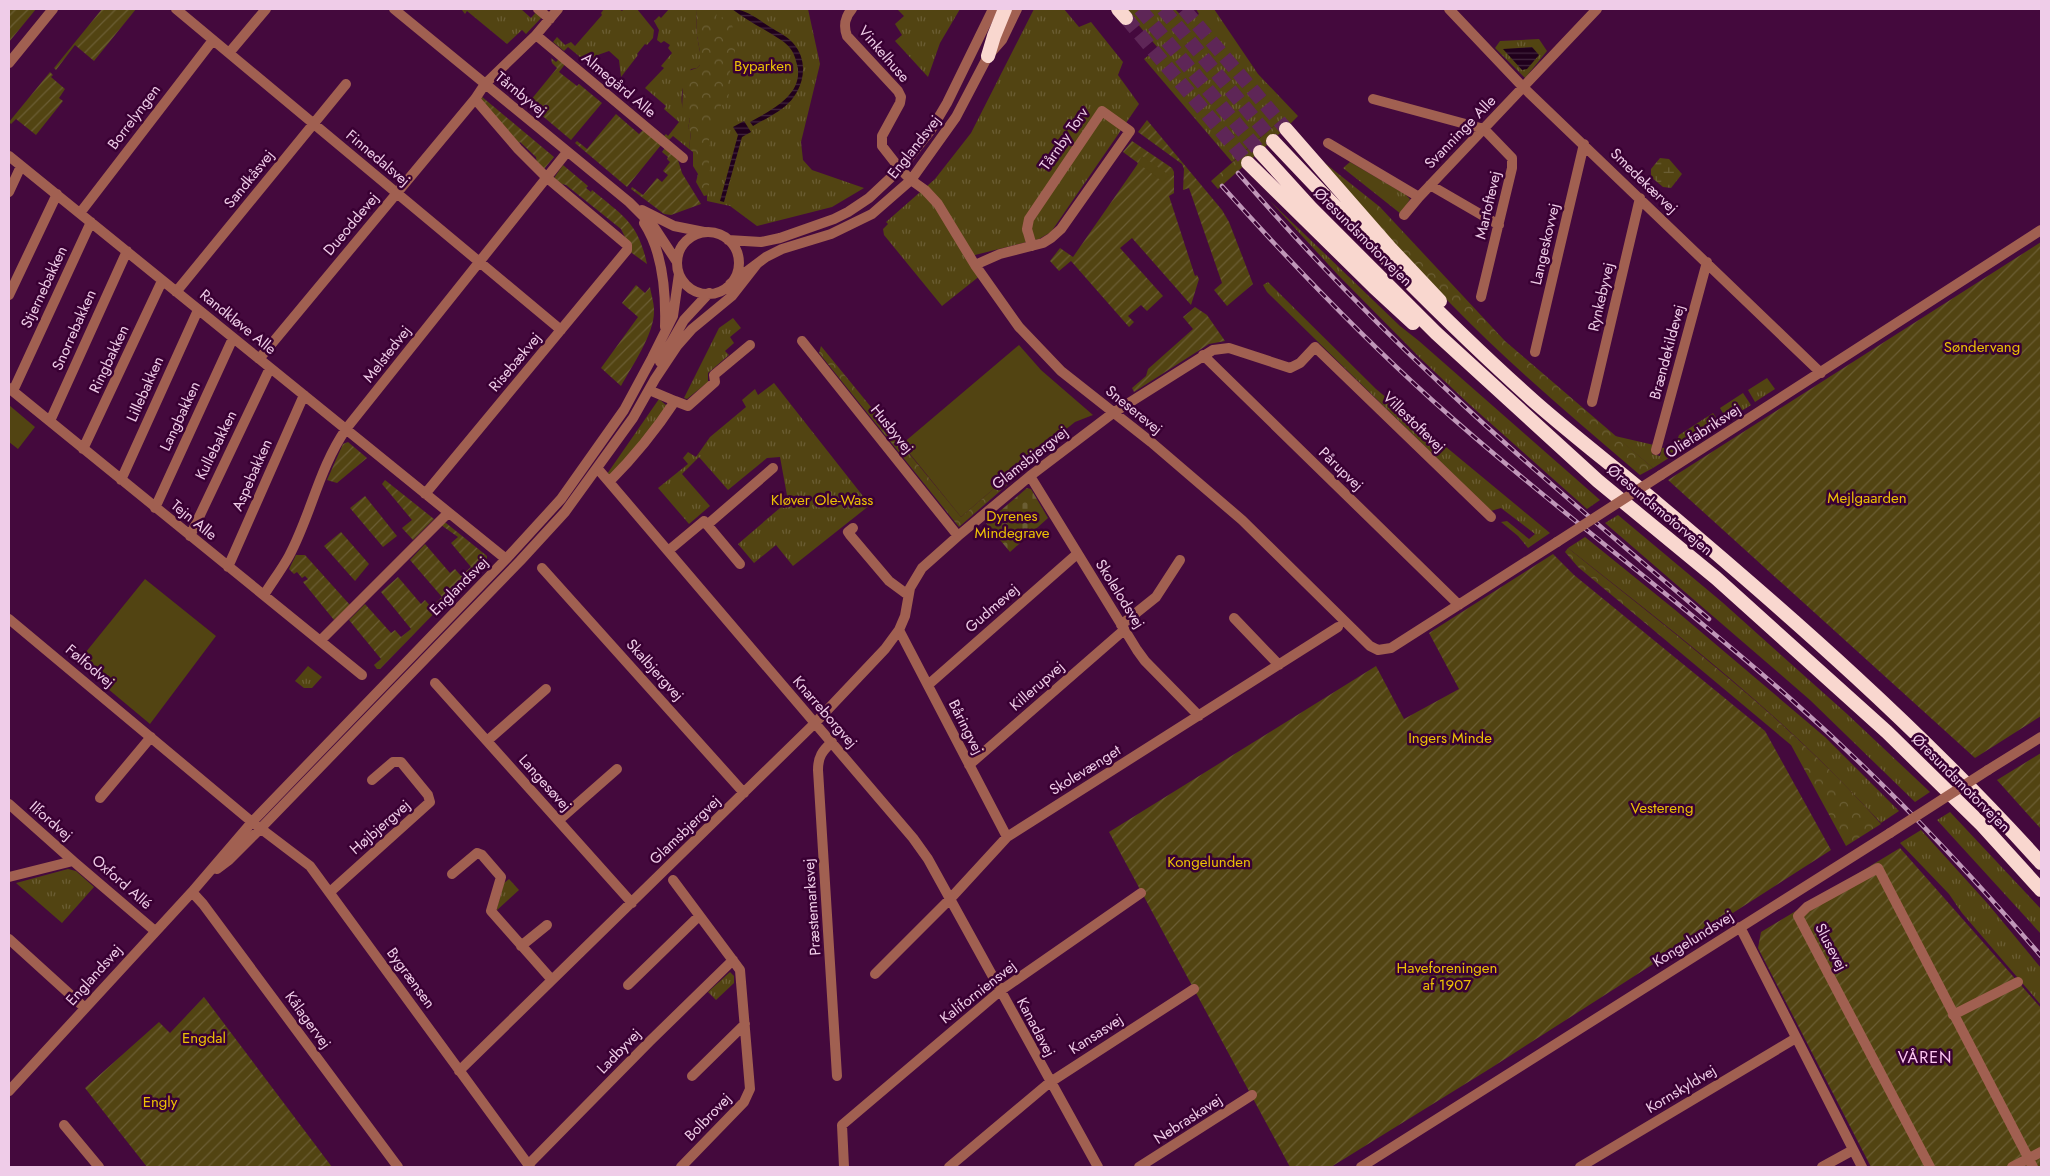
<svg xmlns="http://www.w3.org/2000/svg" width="2050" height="1176" font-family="Jost,sans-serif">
<defs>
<pattern id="grass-tufts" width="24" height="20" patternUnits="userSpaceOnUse" patternTransform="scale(1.25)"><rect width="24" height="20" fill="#524412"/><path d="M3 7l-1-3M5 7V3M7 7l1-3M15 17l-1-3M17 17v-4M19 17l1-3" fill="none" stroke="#6b5e34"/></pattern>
<pattern id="forest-crowns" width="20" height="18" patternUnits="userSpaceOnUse" patternTransform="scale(1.25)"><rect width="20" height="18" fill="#524412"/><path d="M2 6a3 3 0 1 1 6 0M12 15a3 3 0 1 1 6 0" fill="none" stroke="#6b5e34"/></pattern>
<pattern id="wetland-marsh" width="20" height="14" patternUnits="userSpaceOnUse" patternTransform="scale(1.25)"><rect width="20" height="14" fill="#524412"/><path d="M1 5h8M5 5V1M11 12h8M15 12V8" fill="none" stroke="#6b5e34"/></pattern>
<pattern id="cemetery-stones" width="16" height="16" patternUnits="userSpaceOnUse" patternTransform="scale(1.25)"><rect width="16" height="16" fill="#524412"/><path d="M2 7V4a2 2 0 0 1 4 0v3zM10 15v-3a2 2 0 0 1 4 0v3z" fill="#6b5e34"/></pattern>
<pattern id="garden-furrows" width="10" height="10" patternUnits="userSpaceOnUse" patternTransform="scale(1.25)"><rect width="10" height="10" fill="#524412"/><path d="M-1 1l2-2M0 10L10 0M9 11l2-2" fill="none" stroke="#6b5e34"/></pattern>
<pattern id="water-rules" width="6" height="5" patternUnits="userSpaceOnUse" patternTransform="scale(1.25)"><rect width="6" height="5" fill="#20001c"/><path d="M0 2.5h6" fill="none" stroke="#41243d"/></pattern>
</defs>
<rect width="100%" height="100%" fill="#44093d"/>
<path fill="url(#grass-tufts)" d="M463 9H521L531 18 537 11 543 16 526 34 522 30 507 44 467 11 465 14 462 10Z
M604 9H619L622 11 624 9H637L654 30 653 38 647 45 645 44 637 54 638 55 621 77 619 60 609 51 595 56 591 62 592 67 568 47 564 51 553 42 557 37 565 45 571 42 575 46 602 15 601 13Z
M669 9H696L697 36 700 52V65L697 68 691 69C684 80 679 96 683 109 684 112 688 116 690 119L688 128 691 131 689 149 673 136 669 140 664 136 666 134 668 136 679 122 664 109 666 106 645 88 664 68 661 66 672 53 668 48 670 45 664 41 661 43 657 40 659 30 654 21 659 16 661 18Z
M704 9H808L820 64 801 142 803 160 812 170 864 188 832 207 757 226 730 206 707 201 706 40Z
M899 9H960L940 43 928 77 895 41 902 35 895 24 904 16 898 10Z
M1034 9H1064L1079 27 1091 22 1123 62 1118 75 1139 104 1051 232 1039 239 975 255 971 259 981 275 942 306 884 235 883 229 888 224 886 222 935 179 971 133Z
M1125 9H1175L1187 22 1199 14 1196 9H1214L1258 74 1298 116 1288 126 1282 119 1232 162 1144 59 1158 48Z
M1539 39 1547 51 1525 78 1495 48 1500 41Z
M1350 162 1405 194 1410 199 1401 214 1343 168Z
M1270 201 1400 326 1419 341 1600 500 1587 509 1470 405 1420 358 1338 275Z
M1268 282 1376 389 1550 533 1528 548 1518 536 1501 522 1507 521 1529 539 1535 534 1501 508 1491 511 1267 292 1263 285Z
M733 318 741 328 730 337 734 343 725 351 729 355 708 373V382L687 399 684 398 719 328Z
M1767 378 1775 389 1755 402 1748 390Z
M774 383 870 505 793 566 776 545 754 563 738 544 788 501 780 457 767 458 728 490 699 457 682 474 710 506 689 524 658 488 688 464 683 458 688 452 696 457 710 437 746 407 742 400 755 389 758 395Z
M1743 393 1751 405 1727 420 1720 408Z
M659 399 667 406 640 443 611 474H607Z
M1713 413 1721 425 1653 468 1615 436 1654 445 1652 454 1660 456 1662 448 1675 447 1679 435Z
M1618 515 1722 602 1846 713 1930 792 1915 802 1810 700 1605 523Z
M1585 537 1674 609 1825 737 1899 811 1881 823C1862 803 1843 783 1823 763 1744 685 1655 617 1568 548Z
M308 666 322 677 312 688H304L295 681Z
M1950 812 2041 909V934L1937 820Z
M1921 830 1988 904 2041 968V1005L1962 913 1949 894 1900 843Z
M68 869 76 871 94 887 62 923 16 883Z
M509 879 519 890 496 911 504 883Z
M730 972 734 976V983L716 1000 708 992Z"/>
<path fill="url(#forest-crowns)" d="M696 9H719L716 17 730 18 737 42 728 80 729 102 722 104 720 107 722 117 717 126 709 129V185L708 195 704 196 696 182 698 174 693 166V152L689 149 691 132 688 128 690 119 682 112 683 83 688 71 697 68 700 65V52L697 36Z
M1282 119 1288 126 1218 189 1211 181Z
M1321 160 1380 207 1505 341 1653 468 1640 475C1574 419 1508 363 1448 301 1404 256 1363 208 1321 160Z
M821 346 961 517 1019 467 1023 471 959 527 819 353Z
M1568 548C1676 635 1789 720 1881 824L1846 846 1791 745 1578 567 1565 552Z"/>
<path fill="url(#wetland-marsh)" d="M1660 158 1669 159 1682 174 1671 188 1663 187 1651 177V169Z"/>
<path fill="url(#cemetery-stones)" d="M1027 488 1031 489 1048 518 1010 552 986 523Z"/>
<path fill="url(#garden-furrows)" d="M9 9H36L9 42Z
M102 9H136L94 61 75 45 56 70 54 68Z
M551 58 556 62 560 58 566 63 559 72 577 86 579 84 602 103 571 140 514 92 516 90 530 101 557 68 552 63Z
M50 72 53 75 51 77 65 89 59 98 63 101 36 135 16 119 11 124 9 122Z
M481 96 554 157 544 169 537 164 536 157 520 142 518 144 480 100Z
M616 114 639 134 643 130 661 145 627 187 575 143 577 141 587 149Z
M1147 120 1222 210 1229 222 1253 284 1227 306 1214 290 1222 283 1189 188 1183 190 1184 169 1182 164 1138 132Z
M1132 141 1172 168 1174 172V193L1169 196 1195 276 1197 275 1199 279 1191 305 1132 238 1120 248 1163 296 1147 311 1141 305 1128 316 1134 322 1129 327 1071 261 1059 271 1050 261 1060 248 1073 257 1137 165 1138 163 1123 152Z
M665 148 678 160 682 173 701 204 671 215 664 214 631 189 632 187 643 195 657 178 662 182 668 175 663 171 670 162 667 159 668 157 662 152Z
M563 165 588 186 586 188 591 192 592 190C623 216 638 222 647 264L629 251 626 239 621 229 566 185 562 184 554 178Z
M2041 242V716L1975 758 1668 480Z
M636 285 645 293 650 287C651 294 654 302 654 310 655 333 632 366 621 386L601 368 638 317 622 303Z
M1195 307 1207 315 1225 341 1209 344 1134 392 1132 388 1146 376 1148 369 1193 329 1183 317Z
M348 442 367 458 337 483 327 480 343 444Z
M385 480 434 519 413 540 402 528 412 520 382 484Z
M365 496 397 536 383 547 350 508Z
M443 523H446L487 556V559L380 669H377L374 665 381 659 349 620 365 604 391 633 395 630 401 637 411 629 381 592 398 577 421 604 425 600 431 607 442 597 410 560 425 544 450 573 455 569 461 576 471 567 451 543 458 537 441 525Z
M341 532 369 564 355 581 324 546Z
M1553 554 1574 575 1765 731 1831 850 1491 1068 1331 1167H1290L1109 832 1376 666 1404 719 1459 689 1429 633Z
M296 555H305L350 605 334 620 303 582 308 579 305 576 302 578 297 572 294 574 289 569Z
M2041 753V829L1997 780Z
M1900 848 2041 1008V1167H1871L1758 948 1761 932Z
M204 997 332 1167H147L85 1088 159 1022 170 1033Z"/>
<path fill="#524412" d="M1142 156 1169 175 1163 182 1138 163Z
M1019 345 1041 370 1093 415 1075 422 1019 467 961 517 902 444Z
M9 405 35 427 18 449 9 442Z
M145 579 216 636 150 724 77 663Z"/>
<path fill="url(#water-rules)" d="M732 9C746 9 759 20 770 27 778 32 787 36 793 43 811 63 803 93 783 108 774 115 763 120 753 126L750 122C773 109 807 93 796 61 794 52 789 45 781 40 765 29 747 21 732 9Z
M1532 47 1539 55 1527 69 1522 70 1503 49Z
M744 121 751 132 742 137 724 202 720 201 738 135 733 127Z"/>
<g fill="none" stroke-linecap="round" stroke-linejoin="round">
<path stroke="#5e2657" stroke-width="14" stroke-dasharray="14 7" stroke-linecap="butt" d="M1140 9 1260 152
M1163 9 1273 141
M1184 9 1286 129
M1126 18 1248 163"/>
<path stroke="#a16051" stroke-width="10" d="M176 9 561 330
M394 9 629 202 654 227 677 262
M538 9 550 19
M852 9C845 17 843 25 847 36L898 91 901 97 900 103 882 136V146L900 169 911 180 925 190 938 204 975 265 1019 327 1061 371 1151 442 1242 520 1370 646 1378 650 1391 648 1557 542
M1449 9 1523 87 1821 373
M536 35 683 158
M229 53 266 9
M9 63 53 9
M1373 99 1484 129 1512 158V168L1481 297
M1328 143 1419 197
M9 156 506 559
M1430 185 1499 225
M9 192 21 166
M642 210 674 226 704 232
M80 213 213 40
M1404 215 1419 197 1597 9
M644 223C663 252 666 294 665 327
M677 263a31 31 0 1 1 62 0a31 31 0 1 1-62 0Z
M728 240 761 242 780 238 834 219 848 212 869 198 900 169 931 130 947 103 993 9
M975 265 1000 254 1043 243 1051 238 1061 229 1130 131 1102 111 1029 219 1027 229 1032 246
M730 284 766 257 782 249 831 234 872 214 911 180 956 117 988 56 1002 40 1017 9
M176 292 346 84
M9 295 57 194
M802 341 958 536
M1535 352 1584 144
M1203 355 1459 605
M259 359 475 99 485 84 536 35 558 9
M660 362 684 320 709 293
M9 388 362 675
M13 391 91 222
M675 401 688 406 715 382 714 375 750 345
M1592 402 1640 198
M50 421 127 251
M83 449 162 281
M1656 450 1707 262
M598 469 913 838 928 859 1098 1167
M1661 475 2041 230
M1030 476 1137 650 1145 661 1199 716
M121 480 198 310
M609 482C636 455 654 433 675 401L649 390
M425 494 627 250V245L546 177 518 149 475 99
M155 508 233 338
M707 525 773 468
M853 528 848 532 850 535 889 581 908 595
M190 536 270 368
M668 551 704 521 740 564
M228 567 304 395
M542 568 744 793
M264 595C272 582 282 569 289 556 311 515 319 468 346 429L567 152
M1234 618 1279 665
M9 619 252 822 310 866 530 1167
M1121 625 1156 597 1180 560
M899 630 1007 837
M320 641 448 513
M435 683 632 903
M928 685 1077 554
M487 741 546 689
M832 742C822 751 818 757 818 770L837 1076
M969 765 1124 630
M1988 770 2041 737
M100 798 151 737
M9 804 73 861
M559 820 617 769
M217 869 229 860 260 829 520 561 565 512 633 418 655 379 677 346 692 329 732 296 757 264
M452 874 477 853 482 855 501 877 491 911 552 980
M9 877 73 861 155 931
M673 880 740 970 750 1089 744 1102 681 1167
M192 892 203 904 398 1167
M330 892 430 802 428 795 401 762H393L372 780
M1740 927 1862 1167
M9 939 85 1008
M521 946 547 925
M875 974 950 899 1007 837 1338 627
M628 985 699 916
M1953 1015 2018 982
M459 1071 815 723 885 649 899 630 905 616 910 588 922 568 958 536 1030 476 1113 413 1213 350 1229 348 1290 368 1300 363 1315 347 1491 517
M692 1076 745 1024
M9 1091 192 892 252 822 506 559 561 499 624 410 652 358 673 316 679 274
M64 1125 99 1167
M528 1165 650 1041 733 960
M844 1167 842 1125 1000 991 1141 893
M949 1167 1049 1083 1194 989
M1139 1167 1252 1095
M1361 1167 1890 833
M1580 1167 1796 1038
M1822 1167 1853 1150
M1930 1167 1798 916 1807 907 1878 868 2033 1167
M2012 1167 2041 1152"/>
<path stroke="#f9d7cf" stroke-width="14" d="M1118 9 1126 18
M988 56 994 36 1005 9
M1286 129 1391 249 1440 301
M1273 141C1358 231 1443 320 1536 403 1576 438 1618 470 1658 504 1792 617 1924 733 2041 863
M1260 152 1311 208 1436 333 1598 481 1716 578 1887 732 1982 825 2041 890
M1248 163 1374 287 1413 323"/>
<defs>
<path id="rail" d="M1238 173C1303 248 1372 320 1445 388 1530 468 1620 543 1709 619
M1222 186C1289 261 1358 333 1432 400 1549 505 1676 597 1793 701 1882 780 1964 866 2041 956"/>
</defs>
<use href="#rail" stroke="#c097b9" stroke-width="4.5"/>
<use href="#rail" stroke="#390033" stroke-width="2.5" stroke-dasharray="8" stroke-linecap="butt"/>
<path stroke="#a16051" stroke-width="10" d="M1557 542 1661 475
M1890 833 1988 770"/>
</g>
<g text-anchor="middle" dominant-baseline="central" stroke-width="5" stroke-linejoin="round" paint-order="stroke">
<g font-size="15" fill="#efcce8" stroke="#390033">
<text transform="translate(884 54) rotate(49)">Vinkelhuse</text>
<text transform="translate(619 85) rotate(40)">Almegård Alle</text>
<text transform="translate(521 94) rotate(39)">Tårnbyvej</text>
<text transform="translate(134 117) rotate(-53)">Borrelyngen</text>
<text transform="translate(1460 132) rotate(-46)">Svanninge Alle</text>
<text transform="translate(1064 139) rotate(-55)">Tårnby Torv</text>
<text transform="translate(914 147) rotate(-52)">Englandsvej</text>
<text transform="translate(378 158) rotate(40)">Finnedalsvej</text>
<text transform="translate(249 179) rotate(-51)">Sandkåsvej</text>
<text transform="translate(1644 181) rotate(44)">Smedekærvej</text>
<text transform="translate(1488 205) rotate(-77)">Martoftevej</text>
<text transform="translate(351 224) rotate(-50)">Dueoddevej</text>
<text transform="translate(1363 237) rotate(45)">Øresundsmotorvejen</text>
<text transform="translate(1545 244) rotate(-77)">Langeskovvej</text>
<text transform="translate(44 287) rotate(-65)">Stjernebakken</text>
<text transform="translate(1601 297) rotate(-77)">Rynkebyvej</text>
<text transform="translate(238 322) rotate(39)">Randkløve Alle</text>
<text transform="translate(74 330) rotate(-66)">Snorrebakken</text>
<text transform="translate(1667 352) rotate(-75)">Brændekildevej</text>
<text transform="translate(387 354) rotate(-52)">Melstedvej</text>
<text transform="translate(109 359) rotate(-65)">Ringbakken</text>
<text transform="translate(515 362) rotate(-50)">Risebækvej</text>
<text transform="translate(145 389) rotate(-66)">Lillebakken</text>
<text transform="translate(1134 410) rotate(39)">Sneserevej</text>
<text transform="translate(180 416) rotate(-65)">Langbakken</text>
<text transform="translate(1414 422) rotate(44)">Villestoftevej</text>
<text transform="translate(892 429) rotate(51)">Husbyvej</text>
<text transform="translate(1703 431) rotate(-33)">Oliefabriksvej</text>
<text transform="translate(216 445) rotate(-64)">Kullebakken</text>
<text transform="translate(1030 458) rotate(-38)">Glamsbjergvej</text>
<text transform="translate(1341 469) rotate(44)">Pårupvej</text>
<text transform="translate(252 475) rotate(-66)">Aspebakken</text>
<text transform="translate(1660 510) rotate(40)">Øresundsmotorvejen</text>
<text transform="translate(194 520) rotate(39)">Tejn Alle</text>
<text transform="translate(459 586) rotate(-45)">Englandsvej</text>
<text transform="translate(1120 594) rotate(58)">Skolelodsvej</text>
<text transform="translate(992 608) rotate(-41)">Gudmevej</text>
<text transform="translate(90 666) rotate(40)">Følfodvej</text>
<text transform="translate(655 670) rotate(48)">Skalbjergvej</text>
<text transform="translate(1037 686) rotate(-41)">Killerupvej</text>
<text transform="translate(825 712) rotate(49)">Knarreborgvej</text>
<text transform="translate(966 727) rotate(63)">Båringvej</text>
<text transform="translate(1085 770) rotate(-32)">Skolevænget</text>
<text transform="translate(545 783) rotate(48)">Langesøvej</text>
<text transform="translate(1961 783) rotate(45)">Øresundsmotorvejen</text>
<text transform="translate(51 821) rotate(41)">Ilfordvej</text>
<text transform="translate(380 827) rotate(-41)">Højbjergvej</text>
<text transform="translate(685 830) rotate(-44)">Glamsbjergvej</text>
<text transform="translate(122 882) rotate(41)">Oxford Allé</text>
<text transform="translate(812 907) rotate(-94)">Præstemarksvej</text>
<text transform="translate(1693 939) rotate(-32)">Kongelundsvej</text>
<text transform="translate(1831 947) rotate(62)">Slusevej</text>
<text transform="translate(94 975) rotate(-48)">Englandsvej</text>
<text transform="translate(411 978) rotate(54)">Bygrænsen</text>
<text transform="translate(978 992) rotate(-38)">Kaliforniensvej</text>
<text transform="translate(308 1020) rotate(54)">Kålagervej</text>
<text transform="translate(1036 1027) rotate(62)">Kanadavej</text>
<text transform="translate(1096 1034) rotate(-33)">Kansasvej</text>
<text transform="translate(619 1051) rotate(-46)">Ladbyvej</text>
<text transform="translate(1681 1089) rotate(-31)">Kornskyldvej</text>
<text transform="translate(708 1117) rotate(-46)">Bolbrovej</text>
<text transform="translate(1188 1119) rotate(-33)">Nebraskavej</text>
</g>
<g font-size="15" fill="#ebc105" stroke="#390033">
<text x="763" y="66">Byparken</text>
<text x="1982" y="347">Søndervang</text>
<text x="1867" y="498">Mejlgaarden</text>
<text x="822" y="500">Kløver Ole-Wass</text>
<text x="1012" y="516">Dyrenes<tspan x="1012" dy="17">Mindegrave</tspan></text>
<text x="1450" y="738">Ingers Minde</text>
<text x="1662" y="808">Vestereng</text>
<text x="1209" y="862">Kongelunden</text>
<text x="1447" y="968">Haveforeningen<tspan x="1447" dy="17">af 1907</tspan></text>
<text x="204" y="1038">Engdal</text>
<text x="160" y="1102">Engly</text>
</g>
<g font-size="16" letter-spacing="1" fill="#fec6f3" stroke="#390033">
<text x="1925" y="1057">VÅREN</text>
</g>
</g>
<rect width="2050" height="1176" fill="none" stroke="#efcce8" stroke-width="20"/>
</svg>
